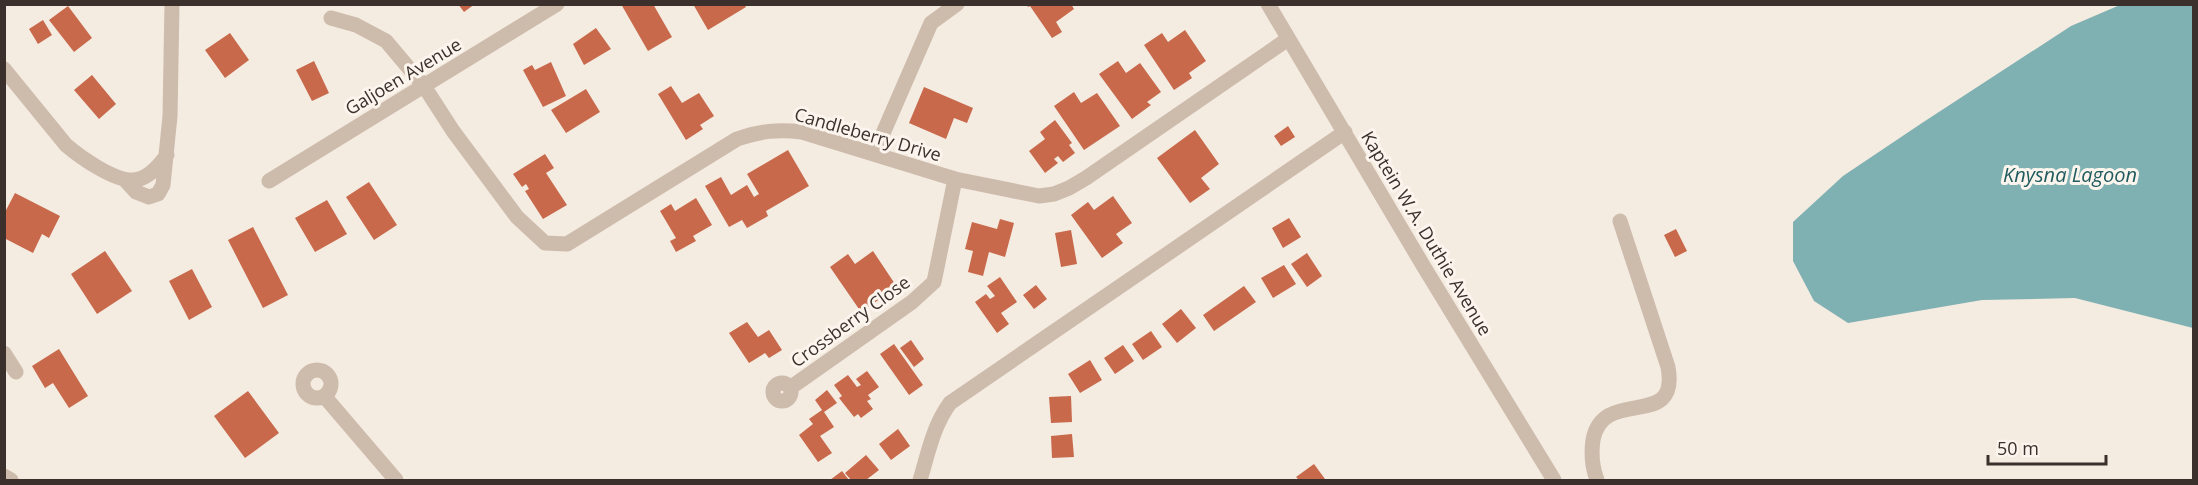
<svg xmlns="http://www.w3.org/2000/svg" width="2198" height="485" font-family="'Open Sans',sans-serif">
<rect width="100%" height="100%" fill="#f4ebe1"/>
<path fill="#7fb0b2" d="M2120 5H2193V328L2075 298 1982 300 1848 323 1814 301 1793 261V222L1843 176 1922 123 2071 26Z"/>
<path fill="#c8694b" d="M458 4H475L464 12Z
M621 4H653L672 37 648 51Z
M693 4H744L746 7 708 30Z
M1026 4H1071L1074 9 1056 22 1062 32 1052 38 1030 6 1028 7Z
M68 6 92 38 74 52 49 20Z
M43 20 52 35 38 44 29 29Z
M596 28 611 49 584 65 573 44Z
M1185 30 1206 61 1189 73 1192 78 1174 90 1144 45 1162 33 1168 42Z
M230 33 249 60 225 78 205 50Z
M314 61 329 93 312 101 296 70Z
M1118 61 1126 73 1140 63 1161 92 1147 102 1151 105 1132 119 1099 74Z
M551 62 566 96 543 107 523 70 532 65 535 70Z
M92 75 116 104 99 119 74 90Z
M671 86 682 103 699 93 714 116 700 125 703 129 686 140 658 94Z
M924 87 973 108 967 123 954 118 946 139 909 123Z
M586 89 600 112 566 133 551 110Z
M1074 92 1081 103 1097 93 1120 126 1084 150 1054 106Z
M1055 120 1072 143 1069 145 1075 153 1063 162 1058 156 1054 159 1058 163 1045 173 1029 151 1045 139 1040 132Z
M1288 126 1295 137 1281 146 1274 136Z
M1195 130 1219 164 1201 178 1210 189 1190 203 1157 158Z
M788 150 809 186 766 211 768 216 747 228 742 220 729 227 705 186 721 177 731 195 747 185 754 197 759 194 747 174Z
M545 154 554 168 546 173 567 205 543 219 525 191 529 189 526 184 522 187 513 174Z
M369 182 397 225 374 240 346 197Z
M15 193 60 216 49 238 42 234 33 253 4 238V214Z
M1113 196 1132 223 1116 234 1123 243 1102 258 1071 215 1088 202 1094 210Z
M696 198 712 225 693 236 696 241 676 252 670 241 676 238 660 211 671 204 675 211Z
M327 200 347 234 315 252 295 218Z
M1289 218 1301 237 1283 248 1272 228Z
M1000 219 1014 223 1005 257 989 252 983 276 968 272 973 251 965 249 972 222 997 229Z
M253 227 288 295 263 308 228 240Z
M1676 229 1687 251 1675 257 1664 235Z
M1071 230 1077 264 1061 267 1055 233Z
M105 251 132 291 97 314 71 274Z
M873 251 897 287 861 312 830 267 848 254 855 264Z
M1307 253 1322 276 1307 287 1291 264Z
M1284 265 1296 284 1273 298 1261 278Z
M192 269 212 307 189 320 169 281Z
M1000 277 1017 302 1001 313 1009 324 997 333 975 302 986 294 990 299 995 296 987 286Z
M1036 285 1047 299 1034 309 1023 295Z
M1244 286 1256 302 1214 331 1203 315Z
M1181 309 1196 328 1177 343 1162 324Z
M747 322 758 337 769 330 782 350 769 358 765 353 749 363 729 333Z
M1151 331 1162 347 1143 360 1132 344Z
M911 340 924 359 914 367 900 348Z
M894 344 923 385 909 395 880 354Z
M1123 345 1134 361 1115 374 1104 358Z
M59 349 88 396 69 408 53 383 45 388 32 366Z
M1090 360 1102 380 1080 393 1068 374Z
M867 371 879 387 868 395 871 399 867 401 873 409 861 418 858 414 854 417 839 398 842 396 834 385 848 375 857 387 861 385 856 379Z
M827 390 837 403 824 412 834 427 820 436 832 453 818 462 799 435 813 424 809 419 822 410 815 400Z
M248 391 279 433 245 458 214 416Z
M1071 396 1072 422 1051 423 1049 397Z
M898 429 910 446 891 460 879 444Z
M1072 434 1074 457 1052 458 1051 436Z
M866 455 879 470 866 480H851L845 473Z
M1314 464 1325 479 1299 480 1296 477Z
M842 471 849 480H830Z"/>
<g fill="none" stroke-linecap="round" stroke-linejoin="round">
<path stroke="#cdbbac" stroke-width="15" d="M1268 4 1424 267 1554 480
M331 18 356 25 386 41 424 86 453 131 517 217 545 243 567 244 737 139C760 131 778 129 802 132L955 179 1039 196 1054 194 1069 188 1086 178 1288 39
M4 69 66 145C80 157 114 181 133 180 147 180 159 166 167 155
M874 154 931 23 957 4
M125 180 136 192 149 197 158 194 163 185 170 116 172 4
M269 181 557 4
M4 353 16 372
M303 384a14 14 0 1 1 28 0a14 14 0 1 1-28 0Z
M773 392a9 9 0 1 1 18 0a9 9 0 1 1-18 0Z
M790 388 912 302 934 282 955 179
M325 397 396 480
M4 476 11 480
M920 480C928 454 933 426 950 403L1345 132
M1597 480C1592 467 1591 454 1593 440 1603 385 1680 432 1668 367L1620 221"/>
</g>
<g text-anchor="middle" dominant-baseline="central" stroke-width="6" stroke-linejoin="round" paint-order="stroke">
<g font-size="18" fill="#3b302b" stroke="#fbf5ee">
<text transform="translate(403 76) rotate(-31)">Galjoen Avenue</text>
<text transform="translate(868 134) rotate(16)">Candleberry Drive</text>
<text transform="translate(1427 233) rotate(59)">Kaptein W.A. Duthie Avenue</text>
<text transform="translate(850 321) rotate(-36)">Crossberry Close</text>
</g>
<g font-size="20" font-style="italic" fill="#1f5a5e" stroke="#fbf5ee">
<text x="2070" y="174">Knysna Lagoon</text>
</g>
</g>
<rect width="2198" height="485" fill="none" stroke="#3b302b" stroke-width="12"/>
<path d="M1988 455v9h118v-9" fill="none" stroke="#3b302b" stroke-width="3"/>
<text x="1997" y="455" font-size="18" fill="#3b302b" stroke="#fbf5ee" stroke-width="4.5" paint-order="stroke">50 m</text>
</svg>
